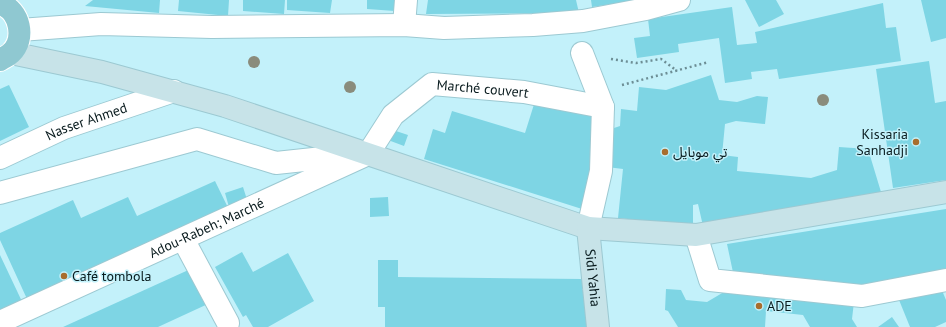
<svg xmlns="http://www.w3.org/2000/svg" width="946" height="327" font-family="'PT Sans','Noto Sans Arabic',sans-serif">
<rect width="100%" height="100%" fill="#c3f1fa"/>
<path fill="#7ed5e4" d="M93 0H160L159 13 85 6Z
M179 0H229L228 16 178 11Z
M243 0H285L284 14 243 11Z
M287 0H332L330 13 287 10Z
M367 0H396L395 11 367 9Z
M428 0H576L579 13 426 14Z
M591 0H632V1L592 7Z
M745 0H776L784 14 759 27Z
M921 0H946V38L931 42Z
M883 3 886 28 896 27 901 61 779 79 777 69 751 72 752 79 725 83 719 38 678 44 679 52 637 58 634 38 650 36 648 19 732 7 737 45 757 43 755 32Z
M929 61 935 103 946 101V180L893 188 876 69Z
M711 75 719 100 737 102 757 96 768 97 765 124 736 121 725 124 722 155 738 157 737 171 811 178 837 170 839 147 868 149 881 192 703 226 698 204 693 205V226L618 218 623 169 607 167 611 129 620 126 621 109 637 111 639 87 666 90Z
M9 85 29 127 0 141V89Z
M536 98 610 121 582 209 424 159 433 129 445 133 452 111 525 133Z
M384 127 408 135 404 146 380 137Z
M215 181 234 220 33 312 0 240V233L73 200 81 218 128 197 137 216Z
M243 187 250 209 231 214 225 193Z
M388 197 389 216 370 217V198Z
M946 209V277L868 287 734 277 727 244Z
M242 252 253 272 288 253 314 301 268 327H253L246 315 243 317 215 267Z
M0 255 26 310 0 327Z
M378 260H398V277L582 279V290H593L592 327H385V307H378Z
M206 262 223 297 158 327H63Z
M941 288 946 300V322L935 327H910L897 295Z
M666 289 681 290 686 300 707 302 729 289 854 302 852 319 857 327H810L803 315 766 311 765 327H678L668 311 665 310Z
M892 317 899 327H878Z"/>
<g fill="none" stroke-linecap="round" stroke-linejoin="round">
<defs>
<g id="street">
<path d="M404 25 406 0"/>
<path d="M20 30 101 24 212 27 404 25 444 28 533 25 583 21 646 9 679 0"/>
<path d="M582 53 603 107 601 171 588 228"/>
<path id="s1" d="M368 154 393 115 432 84 524 92 603 107"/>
<path id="s2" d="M0 158 64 128 174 91"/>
<path d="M0 193 197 139 276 163 351 155"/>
<path d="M696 235 710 280 862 296 946 280"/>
<path d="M183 239 228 323"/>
<path id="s3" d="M0 322 368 154"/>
</g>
<g id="secondary">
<path d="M11 53 102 72 225 106 588 228 696 235 946 192"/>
<path id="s4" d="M588 228 598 327"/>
</g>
<path id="primary" d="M0 4C20 10 26 39 11 53 8 56 3 58 0 60"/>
</defs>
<use href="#street" stroke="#9cc9d2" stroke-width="24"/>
<use href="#secondary" stroke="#9cc9d2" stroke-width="24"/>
<use href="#primary" stroke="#fff" stroke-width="24"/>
<path stroke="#6d8e95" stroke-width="2.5" stroke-dasharray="2 3" stroke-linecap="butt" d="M611 59 636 63 661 59 677 71
M622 85 709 62"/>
<use href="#street" stroke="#fff" stroke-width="22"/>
<use href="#secondary" stroke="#c7e3e8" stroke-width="22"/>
<use href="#primary" stroke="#8fc8d1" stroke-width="22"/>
</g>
<g fill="#8a8c7c">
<circle cx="254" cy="62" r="6"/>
<circle cx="350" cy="87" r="6"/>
<circle cx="823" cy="100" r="6"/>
</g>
<g fill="#a86d2d" stroke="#c3f1fa" stroke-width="1.5">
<circle cx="916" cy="142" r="4"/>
<circle cx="665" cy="152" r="4"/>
<circle cx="64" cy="276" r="4"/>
<circle cx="759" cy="306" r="4"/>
</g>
<g text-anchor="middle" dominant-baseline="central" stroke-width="3" stroke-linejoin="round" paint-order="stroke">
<g font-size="14" fill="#081a1d" stroke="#c3f1fa">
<text stroke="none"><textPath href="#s1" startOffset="147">Marché couvert</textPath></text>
<text stroke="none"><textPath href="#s2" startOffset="94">Nasser Ahmed</textPath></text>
<text stroke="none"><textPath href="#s3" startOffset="227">Adou-Rabeh; Marché</textPath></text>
<text stroke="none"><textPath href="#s4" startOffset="50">Sidi Yahia</textPath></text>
</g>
<g font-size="14" fill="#081a1d" stroke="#c3f1fa" text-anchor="start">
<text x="908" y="134" text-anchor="end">Kissaria<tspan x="908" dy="16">Sanhadji</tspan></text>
<text x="673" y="152">تي موبايل</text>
<text x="72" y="276">Café tombola</text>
<text x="767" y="306">ADE</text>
</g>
</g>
</svg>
